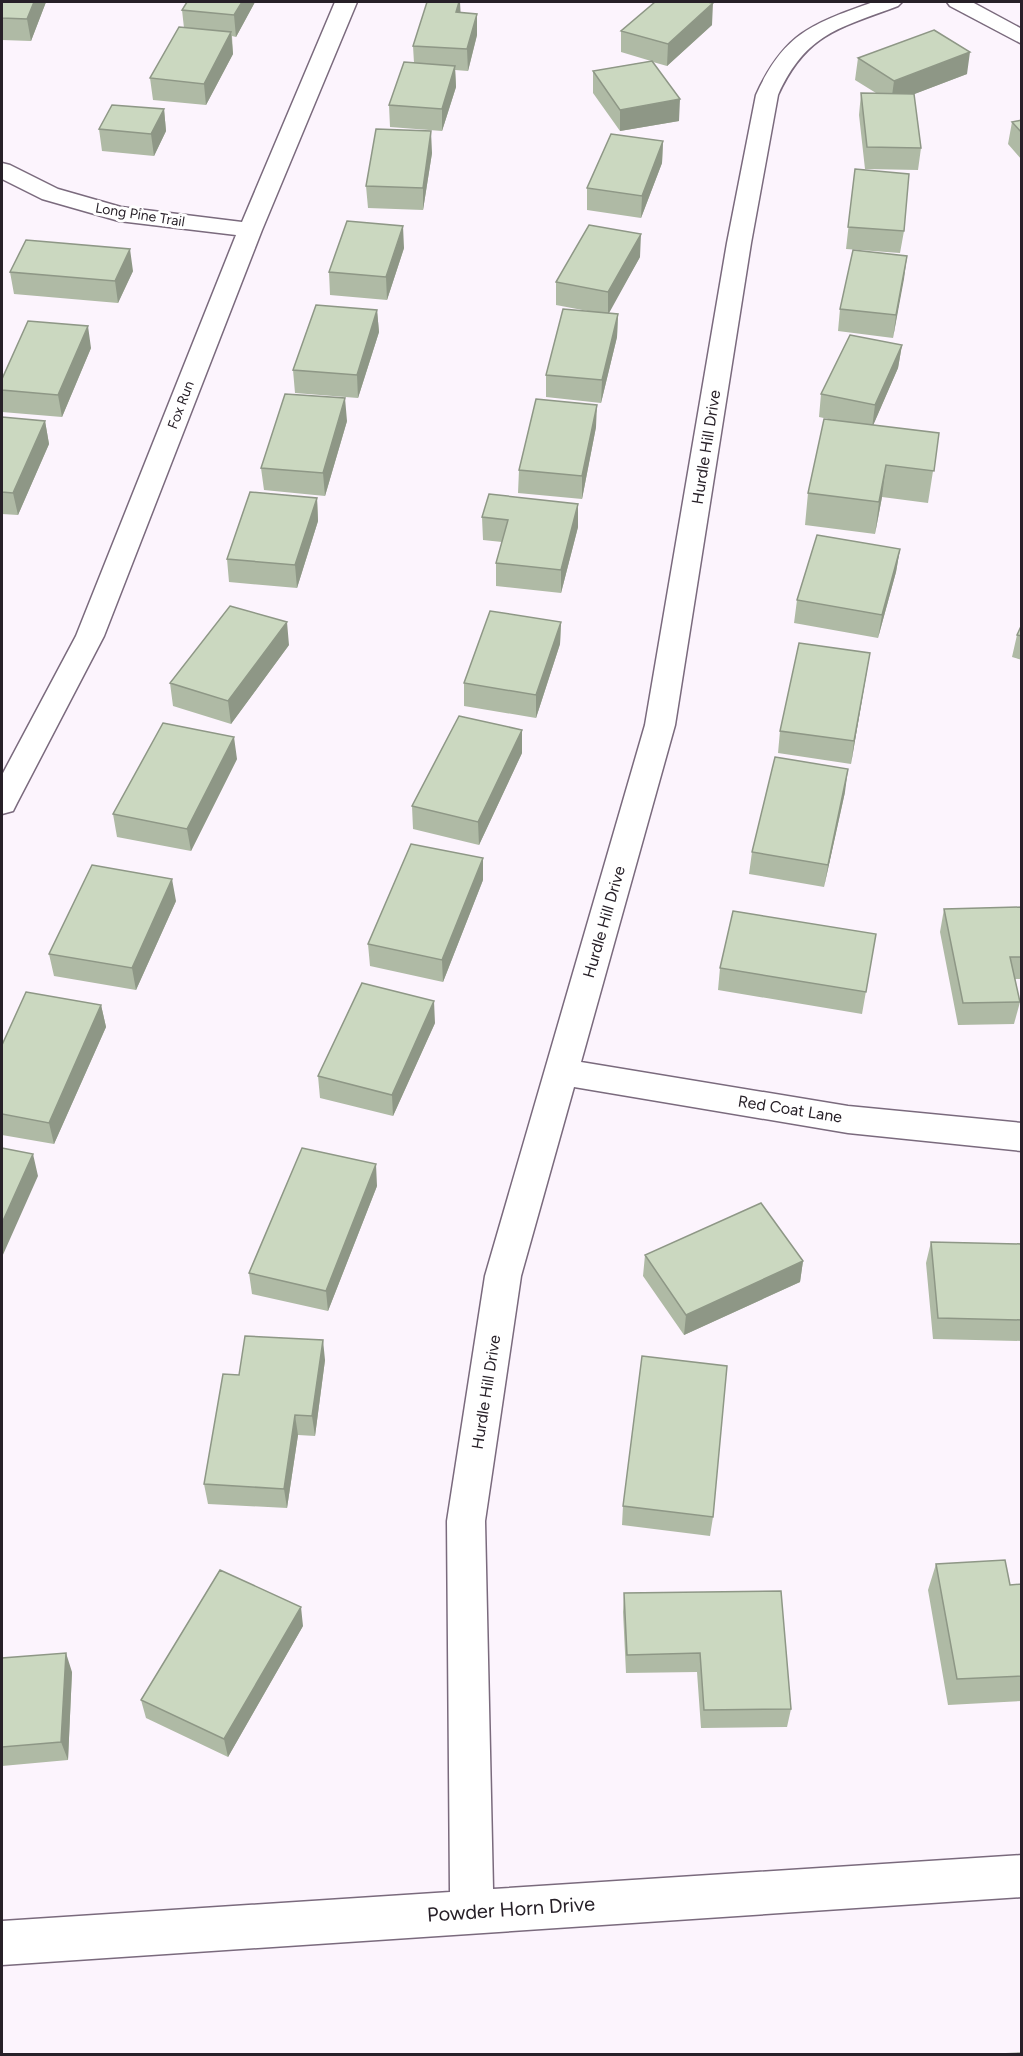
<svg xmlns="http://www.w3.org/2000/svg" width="1023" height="2056" font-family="Figtree,sans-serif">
<rect width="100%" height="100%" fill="#fcf4fd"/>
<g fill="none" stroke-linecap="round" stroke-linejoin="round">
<defs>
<path id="street" d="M335 2H357L262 230 104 636 17 803 13 811 2 814V775L76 636 236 235 119 221 42 199 2 179V163L10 165 58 189 121 207 242 222Z
M873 2H902L898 6C840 28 806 33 778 95L751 243 675 725 581 1062 848 1106 1022 1123V1151L848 1133 574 1087 521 1276 485 1521 493 1889 1022 1855V1897L2 1965V1921L450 1892 447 1521 485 1276 645 725 727 243 756 95C784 33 812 24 873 2Z
M947 2H972L1022 29V44L950 6Z"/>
</defs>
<use href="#street" stroke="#7a6a7d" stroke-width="3"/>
<use href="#street" fill="#fff" fill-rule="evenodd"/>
</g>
<path fill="#afbaa5" d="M2 2H46L31 41 2 40Z
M187 2H255L236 37 232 36 233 54 206 105 153 100 150 78 184 28 182 10Z
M460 13 477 35 468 71 455 70 456 87 442 131 390 127 389 105 414 63 413 46Z
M712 25 667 66 653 62 679 121 620 131 593 93V71L651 61 621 52V31Z
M858 58 967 74 914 94 921 148 918 170 865 169 859 115 861 93H876L855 80Z
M164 109 166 131 154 156 102 151 99 129Z
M1022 120V160L1008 144 1012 122Z
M663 141 662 163 641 218 587 210V188Z
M432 153 423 210 368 208 366 186Z
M855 169 904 231 900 253 846 249Z
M404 248 387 300 330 295 329 272Z
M907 256 893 338 838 331 840 309Z
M640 257 608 313 618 314 617 337 601 403 546 397V375L593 312 556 305V282Z
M133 271 118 303 14 294 10 272Z
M377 310 379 332 358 398 295 393 293 370Z
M902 345 898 368 873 425 939 433 928 503 882 497 875 534 805 525 808 493 838 421 819 417 821 394Z
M91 348 62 417 2 412V379Z
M2 417 45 421 49 444 18 515 2 514Z
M347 421 325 496 264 490 261 468Z
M596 427 582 499 518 493 519 470Z
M317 498 318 521 297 588 229 582 227 559Z
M482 517 578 527 561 593 496 586V563L502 542 483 540Z
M900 549 896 572 878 638 794 623 797 600Z
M561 622 560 644 536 718 464 706V683Z
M1022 624V660L1012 657 1017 635Z
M289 645 231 724 173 706 170 683Z
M870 653 851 764 778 753 780 731Z
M522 730V753L479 845 413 829 412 806Z
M237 759 191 851 117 837 113 814Z
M845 792 824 887 749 874 752 852Z
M483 880 443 982 370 966 368 944Z
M176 901 136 990 54 976 49 954Z
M1022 907V979H1015L1020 1002 1014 1024 958 1025 940 932 944 909Z
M876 934 862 1014 718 990 720 968Z
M101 1005 106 1027 54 1144 2 1135V1045Z
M435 1023 393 1116 320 1098 318 1076Z
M377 1186 328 1311 252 1294 249 1273Z
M931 1242 1022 1244V1341L933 1339 926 1263Z
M645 1255 803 1261 800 1282 684 1335 643 1276Z
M325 1360 315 1436 298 1435 287 1508 208 1504 204 1484 239 1375Z
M623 1506 713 1517 710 1536 622 1525Z
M936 1564 1010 1585 1022 1584V1701L948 1705 928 1590Z
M624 1593 791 1709 787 1727 701 1728 697 1672 626 1673 623 1612Z
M303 1626 228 1757 146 1718 141 1700Z
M2 1658 72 1672 68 1760 2 1766Z"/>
<path fill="#8e9786" d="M34 2H46L31 41 27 19Z
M242 2H255L236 37 234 15Z
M459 2H460L461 20 456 12Z
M713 3 712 25 667 66 668 44Z
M477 14V35L468 71 467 49Z
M231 32 233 54 206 105 204 84Z
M970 52 967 74 891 103 894 81Z
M455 66 456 87 442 131V109Z
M680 99 679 121 620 131V110Z
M164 109 166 131 154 156 151 134Z
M431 131 432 153 423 210V188Z
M663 141 662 163 641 218 642 196Z
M403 226 404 248 387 300 386 277Z
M641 234 640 257 608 315V292Z
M130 249 133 271 118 303 115 281Z
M907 256 904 279 893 338 896 315Z
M377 310 379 332 358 398 357 375Z
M618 314 617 337 601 403 602 380Z
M88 326 91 348 62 417 58 395Z
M902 345 898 368 872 428 875 405Z
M345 398 347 421 325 496 323 473Z
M597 405 596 427 582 499V476Z
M45 421 49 444 18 515 13 493Z
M886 465 882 497 875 534 879 502Z
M317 498 318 521 297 588 295 565Z
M578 504V527L561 593V570Z
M900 549 896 572 878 638 882 615Z
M287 622 289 645 231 724 228 701Z
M561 622 560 644 536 718V695Z
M870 653 866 676 851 764 854 741Z
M522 730V753L479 845 478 822Z
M234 737 237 759 191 851 187 829Z
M848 769 845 792 824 887 828 865Z
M483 858V880L443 982 442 960Z
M172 879 176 901 136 990 132 968Z
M434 1001 435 1023 393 1116 392 1095Z
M101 1005 106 1027 54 1144 49 1123Z
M33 1154 38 1176 2 1257V1223Z
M376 1164 377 1186 328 1311 326 1291Z
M803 1261 800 1282 684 1335 686 1315Z
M323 1340 325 1360 315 1436 312 1416Z
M295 1415 298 1435 287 1508 284 1489Z
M301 1607 303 1626 228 1757 224 1739Z
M66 1653 72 1672 68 1760 61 1742Z"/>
<path fill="#cbd8c0" stroke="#8e9786" stroke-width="1.5" d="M2 2H34L27 19 2 18Z
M187 2H242L234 15 182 10Z
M427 2H459L456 12 477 14 467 49 413 46Z
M655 2H707L713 3 668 44 621 31Z
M179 27 231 32 204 84 150 78Z
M934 30 970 52 894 81 858 58Z
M652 61 680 99 620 110 593 71Z
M404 62 455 66 442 109 389 105Z
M861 93 914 94 921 148 867 147Z
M112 105 164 109 151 134 99 129Z
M1022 120V133L1012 122Z
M376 129 431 131 423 188 366 186Z
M611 134 663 141 642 196 587 188Z
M855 169 909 174 904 231 848 227Z
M347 221 403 226 386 277 329 272Z
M589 225 641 234 608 292 556 282Z
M26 240 130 249 115 281 10 272Z
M853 250 907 256 896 315 840 309Z
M316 305 377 310 357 375 293 370Z
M563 309 618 314 602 380 546 375Z
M28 321 88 326 58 395 2 390V379Z
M850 335 902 345 875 405 821 394Z
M285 394 345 398 323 473 261 468Z
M536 399 597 405 582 476 519 470Z
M2 417 45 421 13 493 2 492Z
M824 419 939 433 934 471 886 465 879 502 808 493Z
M250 492 317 498 295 565 227 559Z
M489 494 578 504 561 570 496 563 508 520 482 517Z
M817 535 900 549 882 615 797 600Z
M230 606 287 622 228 701 170 683Z
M490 611 561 622 536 695 464 683Z
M1022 624V636L1017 635Z
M799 643 870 653 854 741 780 731Z
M459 716 522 730 478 822 412 806Z
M163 723 234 737 187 829 113 814Z
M775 757 848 769 828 865 752 852Z
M411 844 483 858 442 960 368 944Z
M92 865 172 879 132 968 49 954Z
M1022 907V957H1010L1020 1002 963 1003 944 909Z
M733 911 876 934 866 992 720 968Z
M362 983 434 1001 392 1095 318 1076Z
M26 992 101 1005 49 1123 2 1114V1045Z
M2 1148 33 1154 2 1223Z
M302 1148 376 1164 326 1291 249 1273Z
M761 1203 803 1261 686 1315 645 1255Z
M931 1242 1022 1244V1320L938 1318Z
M245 1336 323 1340 312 1416 295 1415 284 1489 204 1484 223 1374 239 1375Z
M642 1356 727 1366 713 1517 623 1506Z
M1005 1560 1010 1585 1022 1584V1676L957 1679 936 1564Z
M220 1570 301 1607 224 1739 141 1700Z
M781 1591 791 1709 704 1710 700 1653 627 1655 624 1593Z
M66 1653 61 1742 2 1747V1658Z
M1022 2053V2055H975Z"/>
<g text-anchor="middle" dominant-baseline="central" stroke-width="6" stroke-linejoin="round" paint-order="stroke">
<g font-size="14" fill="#272028" stroke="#fff">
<text transform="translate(140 215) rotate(9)">Long Pine Trail</text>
<text transform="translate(181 405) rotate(-69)">Fox Run</text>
</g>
<g font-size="16" fill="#272028" stroke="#fff">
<text transform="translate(706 447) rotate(-81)">Hurdle Hill Drive</text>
<text transform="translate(604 922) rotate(-74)">Hurdle Hill Drive</text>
<text transform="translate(790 1109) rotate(9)">Red Coat Lane</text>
<text transform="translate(486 1392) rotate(-81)">Hurdle Hill Drive</text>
</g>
<g font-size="20" fill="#272028" stroke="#fff">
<text transform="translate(511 1909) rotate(-4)">Powder Horn Drive</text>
</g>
</g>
<rect width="1023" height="2056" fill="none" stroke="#272028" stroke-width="6"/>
</svg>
